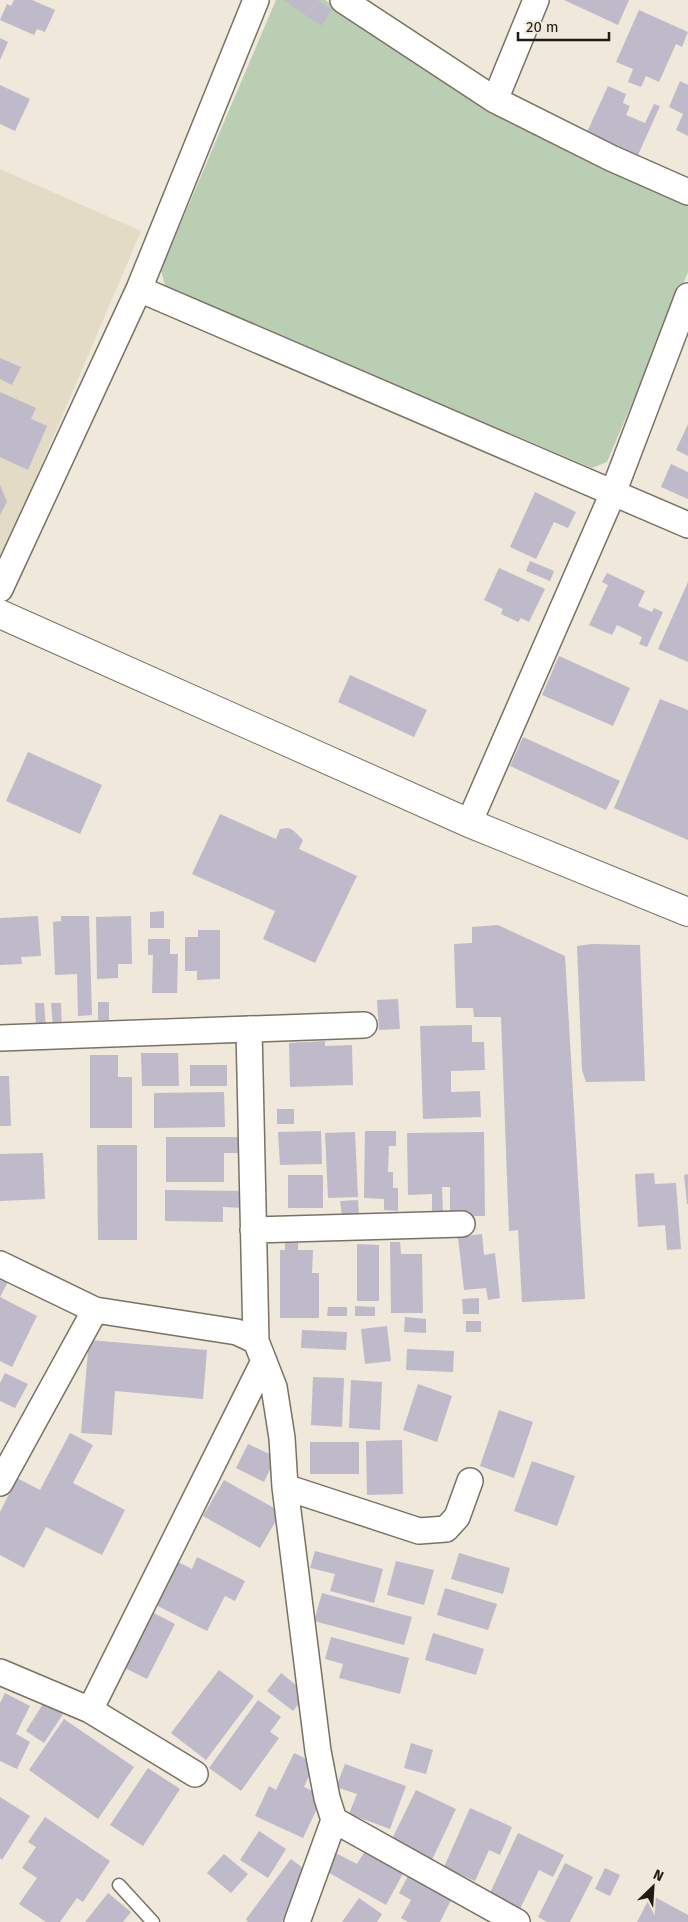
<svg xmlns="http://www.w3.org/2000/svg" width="688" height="1922" font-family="'Fira Sans',sans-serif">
<rect width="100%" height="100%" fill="#f0e8da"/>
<path fill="#e3dbc6" d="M0 169 141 231 0 562Z"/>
<path fill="#baceb3" d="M276 0H325L424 68 509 123 688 203V272L607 462 592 468 165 286 161 270Z"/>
<path fill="#bebac9" d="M14 0H32L55 10 45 32 37 29 34 35 0 20 7 4 11 6Z
M284 0H317L332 10 321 26Z
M564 0H629L618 25Z
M639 10 688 32 682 47 676 44 659 82 646 76 641 87 628 82 633 69 616 62Z
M0 38 8 42 0 60Z
M680 81 688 85V136L676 130 683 114 669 107Z
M0 85 30 99 15 131 0 124Z
M608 86 626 94 623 103 630 106 626 115 645 123 654 104 660 106 638 155 587 132Z
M0 358 21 367 12 385 0 379Z
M0 392 36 408 31 419 47 426 28 470 0 457Z
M688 424V456L676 450Z
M671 464 688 472V499L661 487Z
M0 485 7 502 0 515Z
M535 492 576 512 568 528 554 522 536 559 510 547Z
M530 561 554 571 550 581 526 571Z
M499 568 545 589 529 622 521 618 518 622 501 614 503 609 484 600Z
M607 573 645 591 638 606 652 612 654 608 663 612 647 647 639 644 642 637 617 625 612 635 589 625 608 585 602 582Z
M688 582V662L658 649Z
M559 656 630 688 613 726 542 695Z
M350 675 427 710 414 737 338 702Z
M660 699 688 710V840L614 808Z
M523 737 620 781 606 810 510 766Z
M28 752 102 785 80 834 6 801Z
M220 814 276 839 280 829 289 828 294 831 303 840 299 849 357 876 315 963 263 939 275 911 192 874Z
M164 911V928H150V912Z
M38 916 41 956 21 957 22 964 0 965V918Z
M61 916H89L92 1015 78 1016 77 974 55 975 53 922 61 921Z
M131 916 132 964H118V978L97 979 96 917Z
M498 925 565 956 585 1299 522 1302 518 1230 509 1231 501 1017H474L473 1008H456L454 944 472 943V927Z
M198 930H220V979L197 980V971H185V937H198Z
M148 939H170V954H178L177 993H152L153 955H148Z
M592 944 640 945 645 1081 586 1082 582 1070 577 946Z
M398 999 400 1029 379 1030 377 1000Z
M98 1002H109V1020H98Z
M35 1003H44L46 1028 36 1029Z
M51 1003H61L62 1028H53Z
M472 1025V1042H484L485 1070 451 1071V1092L480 1091 481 1117 423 1119 420 1026Z
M325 1041V1046L352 1045 353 1085 290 1087 289 1043Z
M141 1053H178L179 1086H142Z
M90 1055H118V1077H132V1128H90Z
M190 1065H227V1086H190Z
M0 1076H9L11 1126H0Z
M224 1092 225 1127 154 1128V1093Z
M277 1109H294V1124H277Z
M321 1131 322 1164 280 1165 278 1132Z
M365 1131H396V1146H389L388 1172H393V1188H398V1211L384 1210V1199L364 1198Z
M355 1132 358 1197 328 1198 325 1133Z
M484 1132 485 1216H450V1187H442L443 1214H432V1194L408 1195 407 1133Z
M166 1137H247V1153H224V1182H166Z
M97 1145H137V1240H98Z
M43 1153 45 1199 0 1201V1154Z
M654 1173 655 1184 676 1183 681 1249 667 1250 665 1225 638 1227 635 1174Z
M688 1174V1204H687L684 1175Z
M288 1175H323V1208H288Z
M165 1190 244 1191 243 1208 223 1207V1222L165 1221Z
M358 1200 359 1215 342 1216 340 1201Z
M482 1234 484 1255 495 1253 500 1298 488 1300 486 1288 464 1290 458 1237Z
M390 1242H400L401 1254H422L423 1313H391Z
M285 1243H298V1250H313L312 1273H319V1318H280V1250H285Z
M357 1244 379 1245V1301H357Z
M0 1275 9 1280 0 1297 37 1316 12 1367 0 1361Z
M479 1298V1314H463L462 1299Z
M355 1306 375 1307V1316H355Z
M328 1307H347V1316H327Z
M405 1317 426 1319V1333L404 1332Z
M466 1321H481V1332H466Z
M387 1326 391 1361 365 1364 361 1329Z
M302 1330 347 1332 346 1350 301 1348Z
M89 1340 207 1350 203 1399 115 1391 112 1435 81 1433Z
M407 1349 454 1351 453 1372 406 1370Z
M5 1373 28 1384 15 1408 0 1401V1383Z
M313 1377 344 1378 342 1427 311 1425Z
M351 1380 382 1382 380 1430 349 1428Z
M418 1384 452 1396 437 1442 403 1430Z
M499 1410 533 1422 514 1478 480 1466Z
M70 1433 93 1445 73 1483 125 1510 102 1555 46 1527 24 1568 0 1555V1512L17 1478 40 1490Z
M402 1440 403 1494 367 1495 366 1441Z
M310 1442H359V1474H310Z
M248 1444 276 1457 264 1482 236 1468Z
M532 1461 575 1476 557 1526 514 1511Z
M224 1480 281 1512 260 1548 203 1516Z
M315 1551 383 1569 374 1603 330 1591 335 1574 310 1568Z
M459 1553 510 1568 503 1594 451 1579Z
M197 1557 245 1581 235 1601 225 1596 207 1631 156 1605 178 1562 192 1569Z
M396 1561 434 1570 424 1605 387 1595Z
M445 1588 497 1604 488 1630 437 1615Z
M322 1593 412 1617 404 1645 314 1621Z
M150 1611 175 1624 147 1679 121 1666Z
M433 1633 484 1649 476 1675 425 1660Z
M331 1637 409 1658 400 1694 339 1678 343 1664 325 1659Z
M219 1670 254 1696 206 1760 171 1733Z
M281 1673 307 1694 293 1711 267 1691Z
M5 1693 30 1706 16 1734 30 1742 17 1769 0 1761V1703Z
M46 1699 65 1711 44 1743 26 1731Z
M258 1700 281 1717 270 1732 279 1738 241 1791 209 1768Z
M64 1719 134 1767 98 1819 29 1770Z
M411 1743 433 1750 426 1774 404 1768Z
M294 1753 315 1763 304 1787 323 1796 303 1838 255 1816 269 1786 276 1790Z
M345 1764 406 1786 390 1829 349 1814 357 1794 336 1787Z
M148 1768 180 1789 143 1846 110 1825Z
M416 1790 456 1809 431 1862 390 1843Z
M0 1797 30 1816 2 1860 0 1858Z
M470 1808 512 1827 500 1855 489 1850 475 1881 444 1867Z
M45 1817 110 1861 83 1902 77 1898 60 1922H46L19 1904 37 1878 22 1868 36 1847 28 1842Z
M259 1831 286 1849 268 1878 240 1860Z
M518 1833 564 1855 553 1877 539 1870 520 1909 489 1895Z
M368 1846 406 1868 386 1905 324 1870 334 1852 357 1864Z
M224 1854 248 1874 231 1893 207 1873Z
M291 1859 304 1869 282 1922H248L246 1919Z
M565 1863 593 1877 570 1922H547L538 1917Z
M605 1868 620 1875 610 1896 595 1889Z
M409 1874 453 1896 440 1922H408L401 1918 411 1900 399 1893Z
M108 1893 131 1912 123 1922H85Z
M651 1895 688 1915V1922H637Z
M359 1898 382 1914 377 1922H342Z"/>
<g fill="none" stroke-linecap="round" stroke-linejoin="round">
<defs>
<path id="service" d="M119 1885 153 1922"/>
<path id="minor" d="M343 0 495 100 611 158 688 192
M495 100 536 0
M139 289 688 525
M0 589 139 289 256 0
M469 823 613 493 688 296
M249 1029 256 1341 274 1387 282 1438 285 1487 318 1751 327 1798 334 1820 297 1922
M0 1038 364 1025
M253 1230 462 1224
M0 1264 95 1310 237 1332 256 1341
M0 1483 95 1310
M285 1487 419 1531 446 1529 457 1517 470 1481
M0 1672 90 1710 264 1361
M90 1710 195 1774
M334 1820 517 1922"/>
<path id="tertiary" d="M0 614 469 823 688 912"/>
</defs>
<use href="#service" stroke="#797264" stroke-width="15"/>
<use href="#minor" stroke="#797264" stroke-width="28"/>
<use href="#tertiary" stroke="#797264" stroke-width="30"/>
<use href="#service" stroke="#fff" stroke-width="12"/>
<use href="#minor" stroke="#fff" stroke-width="25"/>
<use href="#tertiary" stroke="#fff" stroke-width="28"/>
</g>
<g transform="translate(653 1887) rotate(25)" stroke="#f0e8da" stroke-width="4" paint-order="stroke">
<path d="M0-4L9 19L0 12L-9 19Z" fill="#1e1b16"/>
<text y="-8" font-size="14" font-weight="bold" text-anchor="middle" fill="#1e1b16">N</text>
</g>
<path d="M518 32v8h91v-8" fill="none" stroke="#1e1b16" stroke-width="2.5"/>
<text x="526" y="32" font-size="15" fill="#1e1b16" stroke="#f0e8da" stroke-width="4" paint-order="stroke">20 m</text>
</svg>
